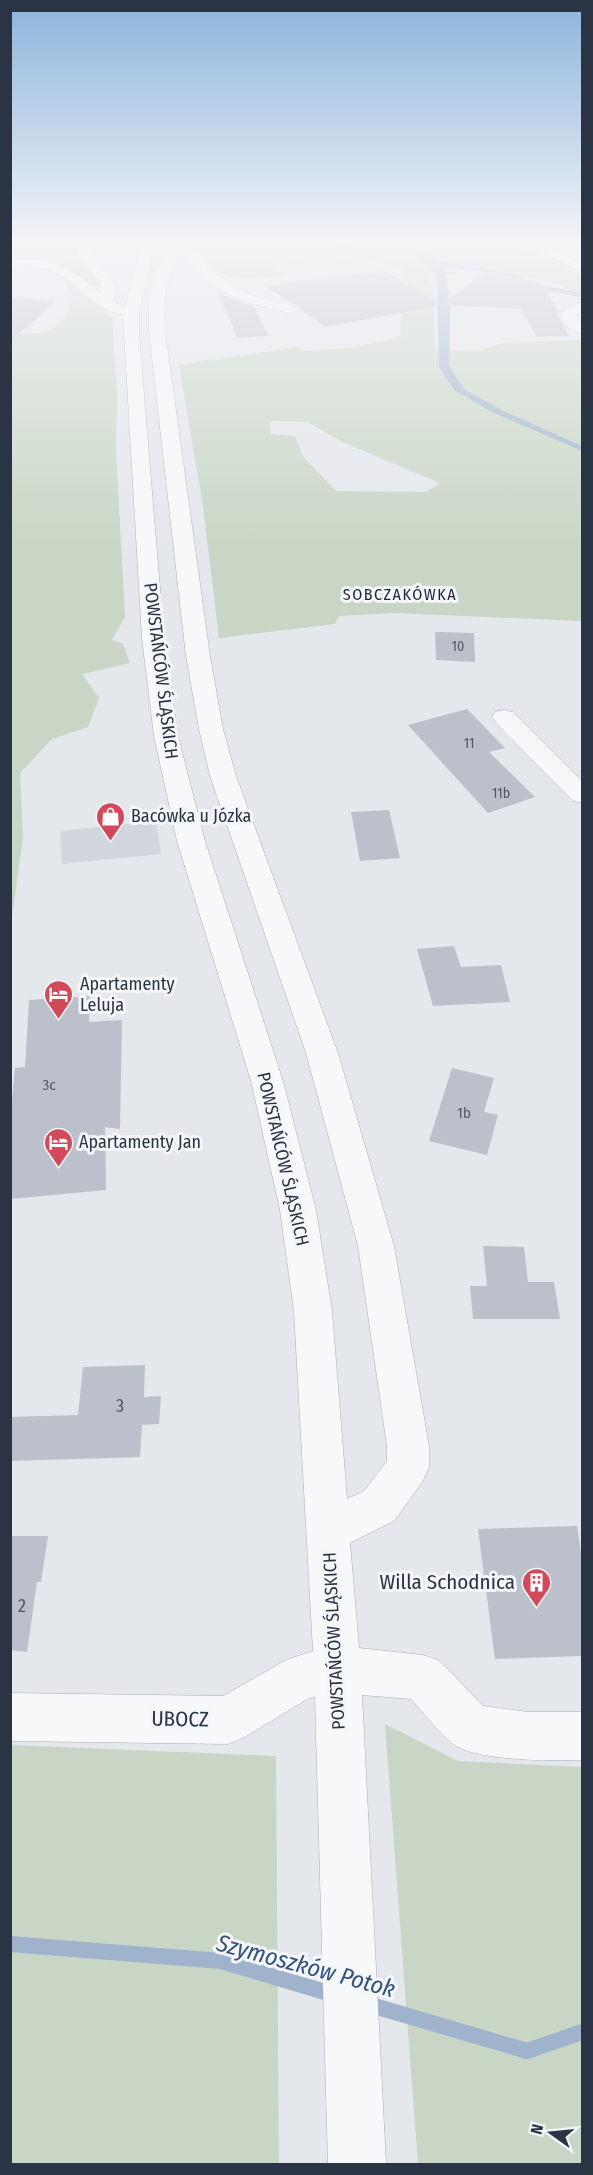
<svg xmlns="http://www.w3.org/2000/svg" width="593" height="2175" font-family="'Fira Sans Condensed',sans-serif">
<rect width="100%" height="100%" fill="#e4e7ec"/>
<path fill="#d2d6de" d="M156 821 161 854 62 864 60 831Z"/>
<path fill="#c9d6c5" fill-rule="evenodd" d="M11 241H80L79 258 102 285 92 287C66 266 46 250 11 256Z
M194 241H359L376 245 446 241 533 251 582 276V293L540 279 522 278 462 265 457 274 429 278 434 294 435 351 481 350 502 343 582 340V621L394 613 339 616 335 624 219 638 203 506 179 365 298 347 301 351 349 348 401 337V312L411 292 402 270 369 260 339 266 322 257 319 258 322 260 294 265 278 263 273 268 287 274C265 277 233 285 214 269 203 260 206 253 190 248ZM270 421 308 422 340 441 440 483 426 492 336 491 302 455 295 436 271 434Z
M70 281 112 318 117 392 116 450 125 617 112 640 123 644 130 663 82 674 99 698 88 727 52 739 20 773 23 837 11 924V333C46 335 62 334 73 297L66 282Z
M385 1724 458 1761 582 1767V2164H418Z
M11 1745 276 1756 279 2164H11Z"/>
<path fill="#9fb4cc" d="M312 241 357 248 415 249 431 253 441 267 447 279 450 307 449 366 464 389 501 410 582 446V451L492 412 454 390 439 367 437 279 431 267 414 255 355 251Z"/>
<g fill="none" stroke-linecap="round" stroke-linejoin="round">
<path stroke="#9fb4cc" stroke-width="4.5" d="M432 263 481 269 511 276 538 287 582 295"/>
<path stroke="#9fb4cc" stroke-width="16" d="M10 1944 221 1961 335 1995
M364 2003 527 2051 582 2032"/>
</g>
<path fill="#bbc0ca" d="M385 271 442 305 483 273 541 282 559 313 558 316 569 336 537 337 521 309 443 305 325 327 301 310 299 305 289 302 266 286Z
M217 292 254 307 269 336 238 338Z
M10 297 56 302 10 341Z
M435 632 474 633 475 662 436 660Z
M467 709 505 748 489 752 535 797 488 813 408 725Z
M389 810 400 858 360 861 351 812Z
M454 946 461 967 501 965 510 1002 433 1006 417 949Z
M90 996 89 1022 122 1020 120 1129 105 1127 106 1190 10 1199V1123L15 1068 25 1067 29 1000Z
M452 1068 494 1078 484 1112 498 1115 487 1155 429 1141Z
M483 1246 524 1247 528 1282H554L560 1319H473L470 1286H487Z
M145 1365 144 1397 161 1396 159 1424 142 1425 140 1457 10 1461V1417L78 1415 83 1367Z
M577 1526 582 1559V1656L495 1659 478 1529Z
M10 1536H48L41 1582H37L27 1652 10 1650Z"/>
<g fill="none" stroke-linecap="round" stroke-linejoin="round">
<defs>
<path id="minor" d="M80 241H94L92 255 115 284 114 302 125 307 142 241H156L139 312V333L164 638 178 736 205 841 283 1081 316 1210 332 1311 347 1499 364 1491 387 1461V1446L358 1246 306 1053 210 776 199 729 186 656 149 331C149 312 148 291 156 272 160 261 168 254 170 241H184L183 247 199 253 209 269 234 287 256 297 297 306 299 309 292 313C254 306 234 301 202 277 192 269 194 261 180 255 164 279 164 303 165 331L210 656 223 729 236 776 338 1053 394 1246 429 1446V1467L423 1481 394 1521 350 1543 359 1648 423 1655 440 1661 483 1706 528 1712H582V1760C554 1761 475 1761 453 1744 438 1732 425 1714 411 1699L362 1695 386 2164H328L315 1697 309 1698 245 1737 228 1744 10 1741V1693L223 1696 286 1660 313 1651 294 1311 280 1210 251 1081 177 841 154 736 142 638 123 315C93 310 79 282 52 271 39 266 24 267 10 267V259C52 257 70 267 100 293L101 284 78 255Z
M522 241H556C549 247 533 247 523 245Z
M582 302V312L576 315 582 324V334L568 328 560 315 565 309Z
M504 710 513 712 582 781V803L573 801 495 722 492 717 495 712Z"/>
<path id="major" d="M521 241H538L582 264V273Z"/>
</defs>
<use href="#minor" stroke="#a9aeb7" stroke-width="1"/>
<use href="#major" stroke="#a3abb8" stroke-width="1"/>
<path stroke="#c2c5cb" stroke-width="1.5" stroke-dasharray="2 2" stroke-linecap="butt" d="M525 316 521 312 544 309"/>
<use href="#minor" fill="#f7f8fa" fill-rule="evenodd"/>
<use href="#major" fill="#fff" fill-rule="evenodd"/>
</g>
<linearGradient id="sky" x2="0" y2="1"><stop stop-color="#8bb4dd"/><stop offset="0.44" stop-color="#f3f4f6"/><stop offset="1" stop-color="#f3f4f6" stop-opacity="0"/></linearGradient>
<rect width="593" height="546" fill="url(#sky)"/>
<defs>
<symbol id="shop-pin" viewBox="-11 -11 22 30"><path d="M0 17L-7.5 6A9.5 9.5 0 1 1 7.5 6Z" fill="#d1495b" stroke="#f4f6f9"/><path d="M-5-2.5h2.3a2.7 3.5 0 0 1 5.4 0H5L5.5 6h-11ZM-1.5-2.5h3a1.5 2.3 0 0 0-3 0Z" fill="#fff"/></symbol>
<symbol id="hotel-pin" viewBox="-11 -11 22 30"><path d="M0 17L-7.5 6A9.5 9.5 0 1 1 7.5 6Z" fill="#d1495b" stroke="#f4f6f9"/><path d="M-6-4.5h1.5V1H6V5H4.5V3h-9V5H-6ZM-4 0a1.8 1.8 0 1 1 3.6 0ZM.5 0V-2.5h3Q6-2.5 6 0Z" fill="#fff"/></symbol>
<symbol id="building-pin" viewBox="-11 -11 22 30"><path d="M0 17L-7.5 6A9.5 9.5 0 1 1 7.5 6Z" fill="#d1495b" stroke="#f4f6f9"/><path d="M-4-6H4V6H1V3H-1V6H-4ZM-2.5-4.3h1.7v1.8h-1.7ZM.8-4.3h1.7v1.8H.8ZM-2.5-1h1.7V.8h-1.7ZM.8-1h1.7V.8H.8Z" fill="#fff"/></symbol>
</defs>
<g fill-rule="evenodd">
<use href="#shop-pin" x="94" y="800" width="33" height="45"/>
<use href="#hotel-pin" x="42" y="978" width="33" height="45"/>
<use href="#hotel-pin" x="42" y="1126" width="33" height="45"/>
<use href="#building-pin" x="520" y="1566" width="33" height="45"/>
</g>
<g text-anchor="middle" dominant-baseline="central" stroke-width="6" stroke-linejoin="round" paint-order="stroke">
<g font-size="14" fill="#4f5766">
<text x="458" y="646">10</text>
<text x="469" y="743">11</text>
<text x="501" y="793">11b</text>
</g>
<g font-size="15" fill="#4f5766">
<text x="49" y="1085">3c</text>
<text x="464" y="1113">1b</text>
</g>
<g font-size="16" letter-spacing="1.5" fill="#1d2536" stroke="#f4f6f9">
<text x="400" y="594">SOBCZAKÓWKA</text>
</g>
<g font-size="18" fill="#2b3445" stroke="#f4f6f9">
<text transform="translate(161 671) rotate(83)">POWSTAŃCÓW ŚLĄSKICH</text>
<text transform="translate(283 1159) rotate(77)">POWSTAŃCÓW ŚLĄSKICH</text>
<text transform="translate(334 1641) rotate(-93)">POWSTAŃCÓW ŚLĄSKICH</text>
</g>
<g font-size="18" fill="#2b3445" stroke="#f4f6f9" text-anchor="start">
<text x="131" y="816">Bacówka u Józka</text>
<text x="80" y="984">Apartamenty<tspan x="80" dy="21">Leluja</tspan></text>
<text x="79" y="1142">Apartamenty Jan</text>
</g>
<g font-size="18" fill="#4f5766">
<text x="120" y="1406">3</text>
<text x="22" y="1606">2</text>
</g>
<g font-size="21" fill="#2b3445" stroke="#f4f6f9" text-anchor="end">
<text x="515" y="1582">Willa Schodnica</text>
</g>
<g font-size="21" fill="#2b3445" stroke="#f4f6f9">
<text transform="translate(180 1719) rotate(1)">UBOCZ</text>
</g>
<g font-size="24" font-style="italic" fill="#34527a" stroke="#f4f6f9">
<text transform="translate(306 1966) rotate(15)">Szymoszków Potok</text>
</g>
</g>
<rect width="593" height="2175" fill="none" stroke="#2b3445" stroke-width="24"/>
<g transform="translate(551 2133) rotate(285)" stroke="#f4f6f9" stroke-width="4.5" paint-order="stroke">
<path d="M0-4.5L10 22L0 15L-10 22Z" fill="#2b3445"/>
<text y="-9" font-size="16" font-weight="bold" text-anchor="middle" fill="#2b3445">N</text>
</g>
</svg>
